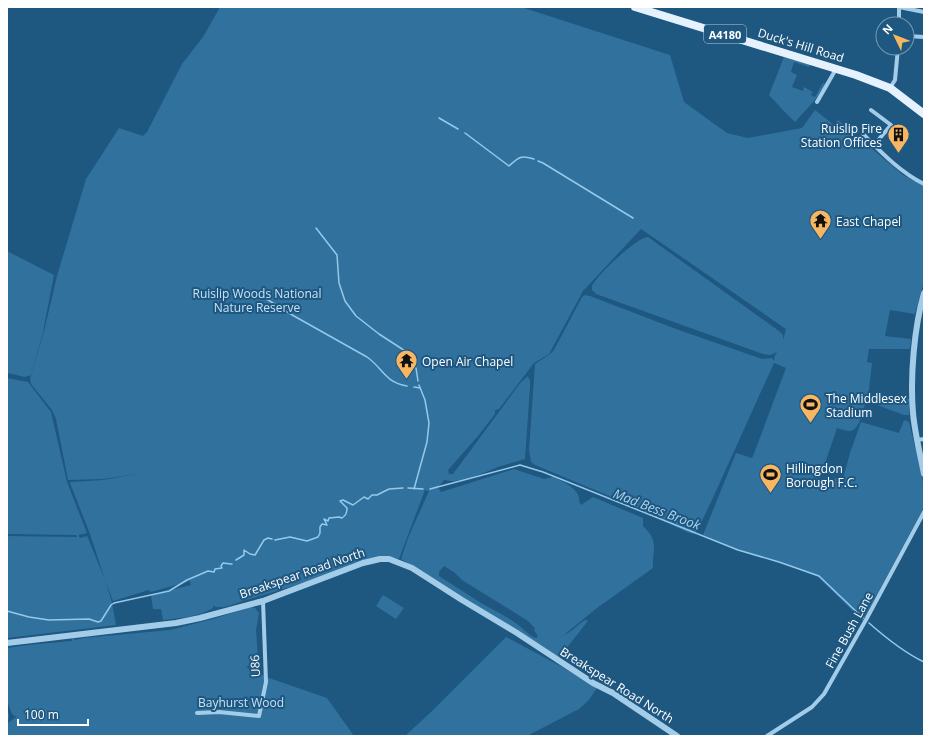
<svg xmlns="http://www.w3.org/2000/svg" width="931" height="743" font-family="'Open Sans',sans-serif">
<rect width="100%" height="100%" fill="#1e5780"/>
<path fill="#31719e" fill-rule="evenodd" d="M220 7H521L670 55 684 102 727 133 748 138 802 128 815 110 834 125 838 120 903 175 924 186V281L915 314 890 310 885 336 911 339 910 349H869L867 362 872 363 868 398 910 399 909 415H904L866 401C863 409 860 430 850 431 846 431 841 429 837 428L818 484 825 487 827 481 843 476 844 475 850 453 861 422 899 433 904 420 909 422 924 485V507L863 621 818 577 781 562 738 550 703 535 736 453 752 458 753 456 786 368 774 363 712 500 696 533 693 534 687 532 638 508 535 465 531 462 529 450 535 364 550 354 554 350 582 297 585 295 590 296 676 329 762 359 772 358 774 361 775 355 777 352 770 355 763 354 596 294 592 290V286C597 275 637 237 648 237L779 331 783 335V340L786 329 641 229 583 291 549 354 534 363 499 409 495 410V414L478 436 448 470 449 474H453L521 382 528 376 530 381V387L525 459 522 460C515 462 508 464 501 466 487 471 459 485 445 480V479L438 487 441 492 514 469 544 479 553 477C561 481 572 485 577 493 580 497 578 501 581 505L593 497 643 518V526C660 542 652 549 653 568L597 608 564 635 560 636C568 636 578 624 585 620L588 621 558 659 534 643 401 559 408 538 429 491 425 490 399 559C370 551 346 568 319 577 295 586 271 593 246 600 236 603 223 610 213 606V608C198 617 180 618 163 620L161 609H153L151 595 191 585 189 580 187 582 151 592 149 590 113 601 106 582 112 603 116 625 7 638V536L77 537V536L76 535 7 534V378L28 382 51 412 67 482 87 533 79 535V536L80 538 87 536 88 538 105 580 90 534 70 483 71 482 103 480 136 474 103 479 68 480 56 419 52 410 31 384 30 379 45 327 57 276 86 179 119 128 143 136 147 132 182 64 203 37ZM444 566 455 573 462 580 528 621 535 628 534 630 538 636 536 638C530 637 521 626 514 622 504 615 492 609 481 603 467 594 453 585 439 576V572Z
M784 57 810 65 809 67 794 62 791 72 797 75 792 87 803 91 804 87 813 92 811 95 815 97 823 83 826 84 815 100 795 122 782 109 769 95Z
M7 251 54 275 43 332 31 375 25 377 7 373Z
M383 595 404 608 396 619 376 606Z
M251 607 255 608 259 613 256 630 258 659 256 663 246 667 269 678 327 698 354 736H7V707L9 716 8 723 17 716H14L11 712 7 701V648L28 645 72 641V639L74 638 75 640 83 638 170 630 213 619Z
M506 637 564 668 597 688 588 701 579 709 527 736H405L431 712Z"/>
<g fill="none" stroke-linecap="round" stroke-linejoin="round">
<path stroke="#95c9ea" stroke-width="1.5" d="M439 118 458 129
M465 133 509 166C519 157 520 155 534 159
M538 161 543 163 633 218
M316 228 337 255 339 283 345 301 356 316 379 334 416 358V361
M260 295 294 316 367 357C383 368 384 382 407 386
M416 368 418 381
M414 387 420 388
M408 488 423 489
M414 489 427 442 429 423 425 400 419 385
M430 489 520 465 543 472 738 550 779 562 819 576 863 618
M275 540 290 537 307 541 318 537 320 533V527L322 524 327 525 324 519 328 521 329 518 339 517 342 518C346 515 347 513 347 508L340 501 343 500 353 505 364 497 368 499 372 495H377L389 489 403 488
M236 560 244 555V550L250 554 255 555 264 540 268 538 272 539
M7 611 29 617 49 620 89 619 98 622 101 621 111 605 114 603 169 591 187 580 208 571 214 572 215 569 222 568 221 566 223 563 231 564H232
M869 623C886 638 903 652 924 662"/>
<path stroke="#a2cce8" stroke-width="4" d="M899 7 924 12
M899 24V7
M907 36 924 37
M890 88 895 80 898 48
M817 102 836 69
M871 110 891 125 874 145
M863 134C882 153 900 172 924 184
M917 440 924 439
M197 713 219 712 259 716 266 682 263 601
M767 736 812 707 824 694 867 618 924 512"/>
<path stroke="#a2cce8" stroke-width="6" d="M924 293C914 328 910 377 913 413 915 434 920 454 924 474
M7 643 176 623 200 618 263 601 363 563 380 559H389L412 568 462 600 517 633 593 683 613 693 677 736"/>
<path stroke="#e5f2fe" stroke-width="8" d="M635 7 856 75 890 88 924 114"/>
</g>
<defs>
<symbol id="building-pin" viewBox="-11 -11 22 30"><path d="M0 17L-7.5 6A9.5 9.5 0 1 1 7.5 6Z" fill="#f8b661" stroke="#1e5780"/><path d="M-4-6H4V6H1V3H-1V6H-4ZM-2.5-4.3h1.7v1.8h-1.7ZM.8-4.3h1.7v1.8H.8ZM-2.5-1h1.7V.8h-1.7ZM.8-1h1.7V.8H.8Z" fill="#111"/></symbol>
<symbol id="temple-pin" viewBox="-11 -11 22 30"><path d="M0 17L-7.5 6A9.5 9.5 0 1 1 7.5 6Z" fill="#f8b661" stroke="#1e5780"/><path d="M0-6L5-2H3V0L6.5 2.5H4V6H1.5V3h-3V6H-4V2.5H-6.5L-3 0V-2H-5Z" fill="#111"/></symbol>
<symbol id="stadium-pin" viewBox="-11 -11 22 30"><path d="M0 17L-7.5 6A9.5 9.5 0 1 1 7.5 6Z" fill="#f8b661" stroke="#1e5780"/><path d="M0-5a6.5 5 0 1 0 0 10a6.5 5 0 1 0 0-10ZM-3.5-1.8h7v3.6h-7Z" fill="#111"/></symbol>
</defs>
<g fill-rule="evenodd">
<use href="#building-pin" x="886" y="122" width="25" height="34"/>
<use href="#temple-pin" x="808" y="208" width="25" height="34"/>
<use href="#temple-pin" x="394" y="348" width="25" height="34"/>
<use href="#stadium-pin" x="798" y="392" width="25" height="34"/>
<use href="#stadium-pin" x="758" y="462" width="25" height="34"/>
</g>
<g text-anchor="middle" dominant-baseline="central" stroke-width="4" stroke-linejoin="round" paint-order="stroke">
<rect fill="#1e5780" stroke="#bccdd9" stroke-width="1" x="704" y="25" width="42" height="18" rx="3"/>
<g font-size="11" font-weight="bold" fill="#fff">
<text x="725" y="34">A4180</text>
</g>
<g font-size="12" fill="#fff" stroke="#1e5780">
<text transform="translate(801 45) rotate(17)">Duck's Hill Road</text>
<text transform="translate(302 573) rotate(-19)">Breakspear Road North</text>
<text transform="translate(849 630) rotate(-61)">Fine Bush Lane</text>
<text transform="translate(255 666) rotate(-92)">U86</text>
<text transform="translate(617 685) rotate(32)">Breakspear Road North</text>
</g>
<g font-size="12" fill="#fff" stroke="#1e5780" text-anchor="start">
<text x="882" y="128" text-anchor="end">Ruislip Fire<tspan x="882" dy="14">Station Offices</tspan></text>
<text x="836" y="221">East Chapel</text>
<text x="422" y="361">Open Air Chapel</text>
<text x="826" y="398">The Middlesex<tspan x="826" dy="14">Stadium</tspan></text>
<text x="786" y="468">Hillingdon<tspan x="786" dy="14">Borough F.C.</tspan></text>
</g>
<g font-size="12" fill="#c6e3f6" stroke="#1e5780">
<text x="257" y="293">Ruislip Woods National<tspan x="257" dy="14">Nature Reserve</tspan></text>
<text x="241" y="702">Bayhurst Wood</text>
</g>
<g font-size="13" font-style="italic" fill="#add6f0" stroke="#1e5780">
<text transform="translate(657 509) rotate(21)">Mad Bess Brook</text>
</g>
</g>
<rect width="931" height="743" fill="none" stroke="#ffffff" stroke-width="16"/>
<g transform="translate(895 36) rotate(313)"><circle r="19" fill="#1e5780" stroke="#789ab3"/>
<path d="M0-3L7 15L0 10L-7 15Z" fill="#f8b661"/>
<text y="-6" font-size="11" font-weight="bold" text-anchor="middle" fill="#ffffff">N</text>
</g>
<path d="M18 719v6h70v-6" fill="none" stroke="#ffffff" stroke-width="2"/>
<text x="24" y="719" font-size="12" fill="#ffffff" stroke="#1e5780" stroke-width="3" paint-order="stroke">100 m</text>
</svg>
